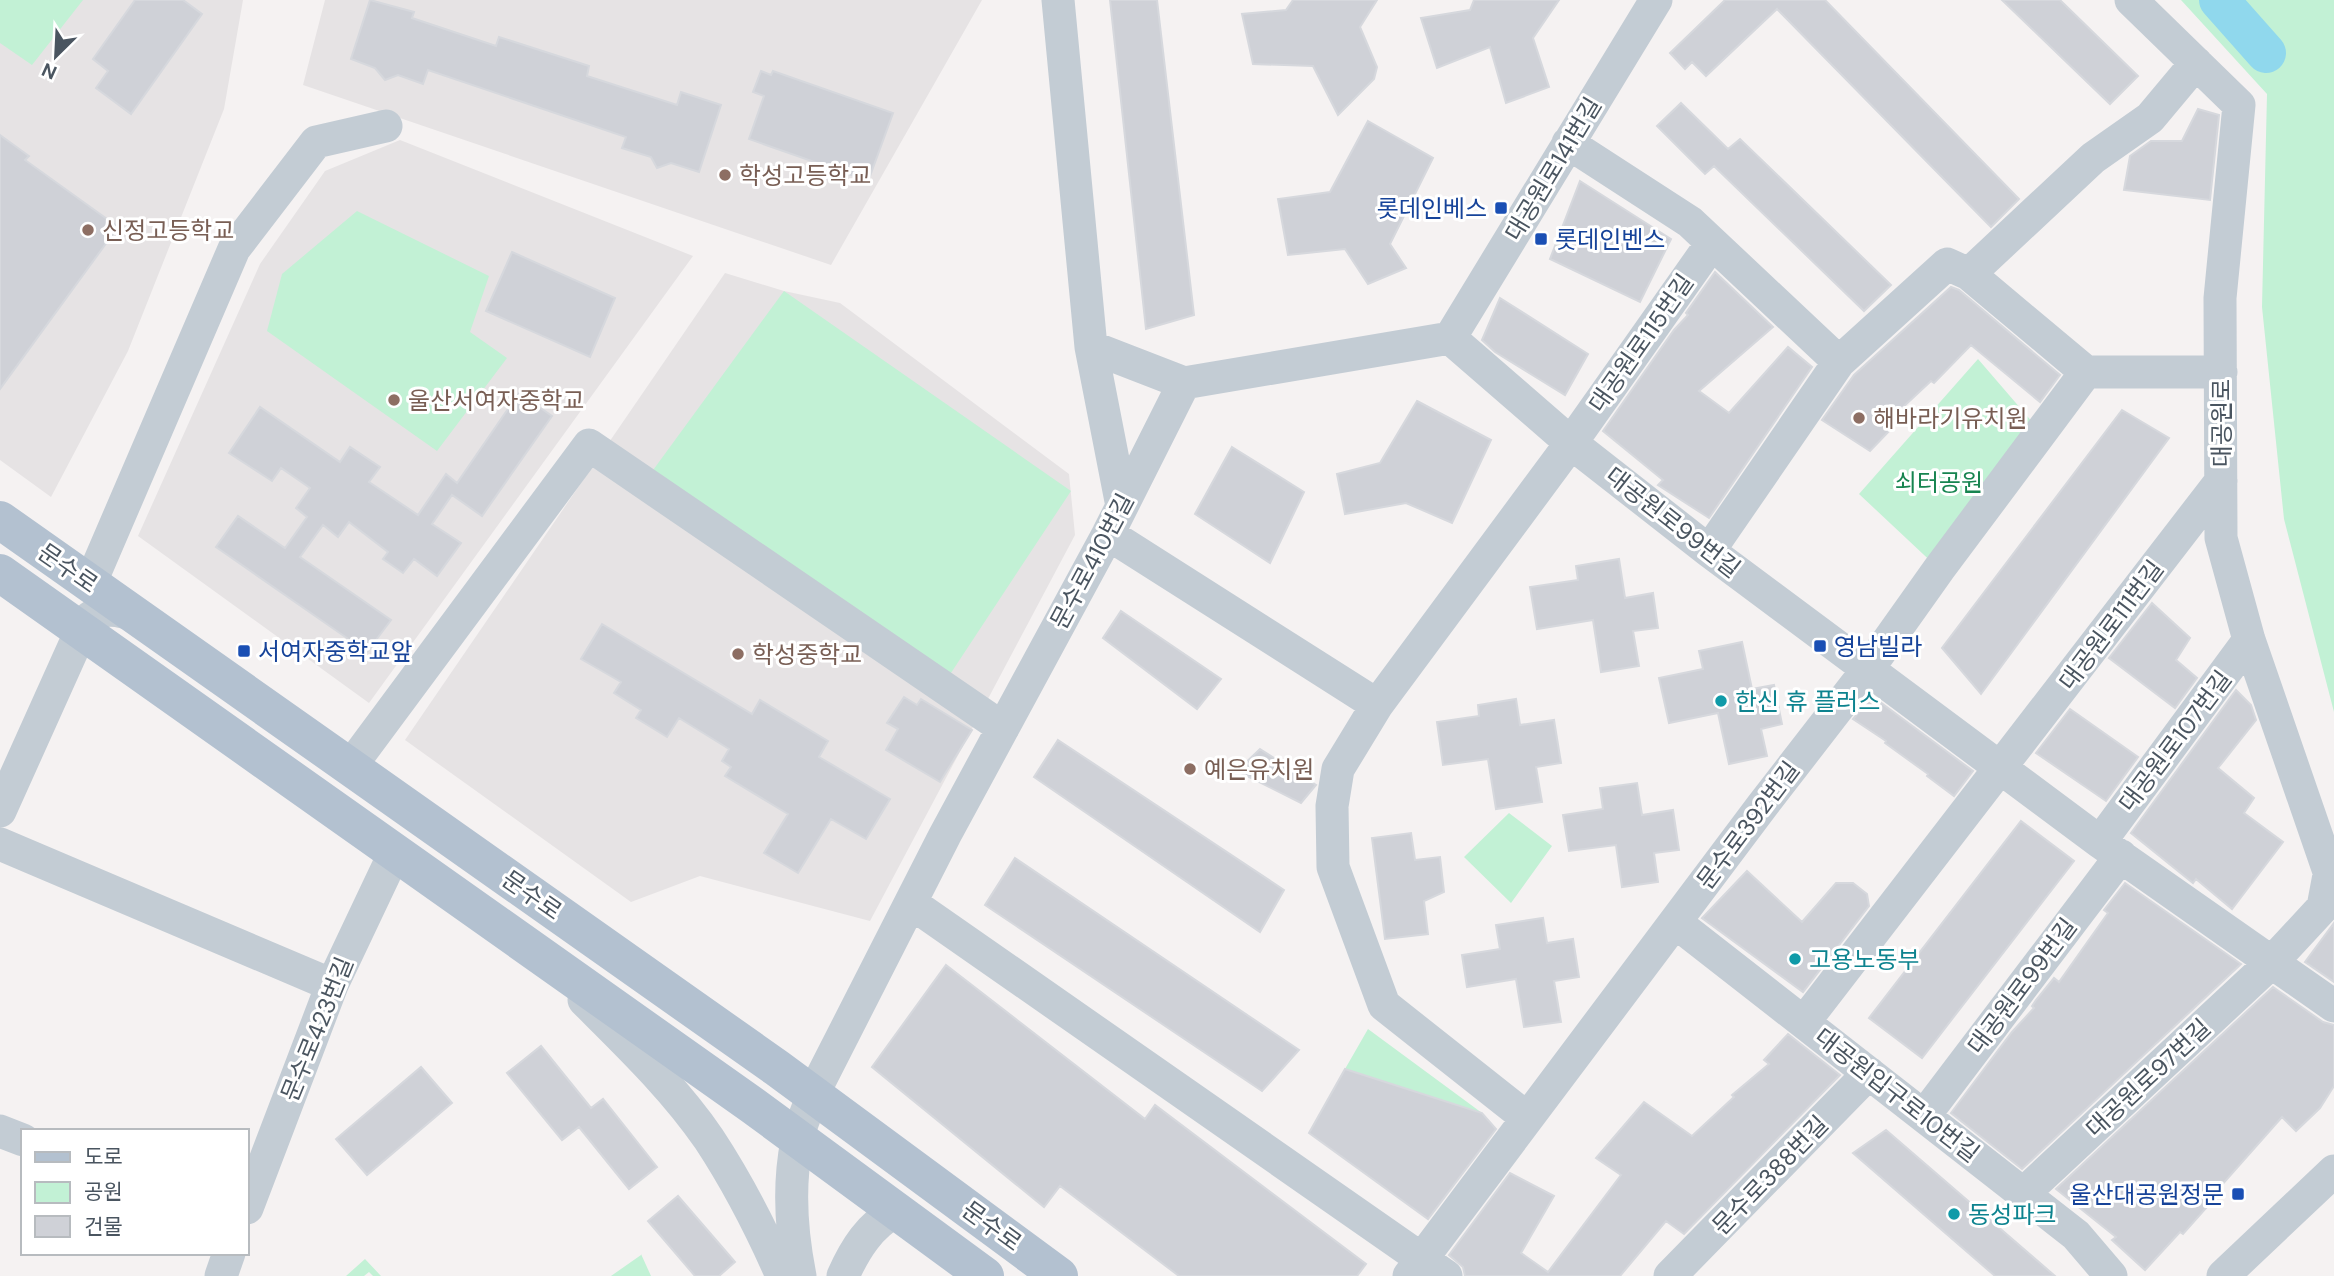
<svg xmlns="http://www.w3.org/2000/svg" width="2334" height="1276" font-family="'DM Sans','Noto Sans KR',sans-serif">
<rect width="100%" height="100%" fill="#f5f2f2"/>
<path fill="#e6e3e4" d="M0 0H243L224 109 128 351 51 497 0 460Z
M325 0H982L831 265 303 85Z
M400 140 693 256 369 703 138 536 260 264 325 171Z
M725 273 784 291 840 303 1069 474 1075 535 870 921 700 876 631 902 405 740Z"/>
<path fill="#c2f1d5" d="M0 0H83L32 65 0 43Z
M2181 0H2334V712L2284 519 2262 307 2267 94Z
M357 211 489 276 470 332 507 358 437 451 267 331 282 274Z
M784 291 1071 491 945 682 648 477Z
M1978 359 2041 432 1939 569 1859 494Z
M1509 813 1552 846 1511 903 1464 857Z
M1368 1029 1482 1113 1345 1069Z
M641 1254 651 1276H611L641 1255Z
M365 1259 381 1276H373L369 1272 364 1276H346Z"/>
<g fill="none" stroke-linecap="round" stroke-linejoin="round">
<path stroke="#90d8ed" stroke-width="40" d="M2219 0 2266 53"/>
</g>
<path fill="#cfd1d7" stroke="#d6d8dd" stroke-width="2" d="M135 0H183L202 14 131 114 96 88 108 71 93 59Z
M370 0 414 12 412 18 496 46 499 37 589 66 587 76 677 105 681 92 721 105 699 172 671 163 657 168 651 157 622 148 626 137 428 70 423 84 398 75 385 80 375 68 351 59Z
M1110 0H1157L1194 315 1146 329Z
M1293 0H1377L1360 27 1377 67 1374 79 1338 115 1313 66 1253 64 1242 14 1286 10Z
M1474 0H1559L1533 38 1549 87 1506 103 1490 47 1437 68 1421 18 1470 10Z
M1725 0H1825L2019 199 1991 227 1777 9 1706 76 1692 62 1685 69 1670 53Z
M2002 0H2060L2138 76 2110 104Z
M761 71 771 75 773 71 893 113 870 176 858 172 857 177 749 139 764 96 753 92Z
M1681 103 1728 149 1740 139 1891 285 1864 311 1714 166 1705 174 1657 126Z
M2198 109 2219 115 2210 200 2124 190 2130 156 2151 141H2182Z
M1368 121 1433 158 1390 244 1406 268 1368 284 1345 249 1288 255 1278 199 1330 192Z
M0 135 29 156 25 160 118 227 0 389Z
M1580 181 1671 239 1640 302 1550 259Z
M512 252 615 298 590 357 486 311Z
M1715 272 1773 327 1699 391 1729 413 1788 347 1812 367 1709 518 1658 485 1663 480 1603 431 1674 330 1688 315 1686 313Z
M1951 287 1959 290 2060 375 2040 402 1971 345 1934 383 1931 381 1886 423 1892 428 1870 451 1822 420 1854 375Z
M1500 298 1588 354 1565 395 1495 352 1482 340Z
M519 393 552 416 482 516 452 495 432 524 461 543 437 576 414 559 403 573 383 559 388 552 349 522 338 537 323 525 300 557 391 620 367 652 216 547 238 516 285 548 307 517 296 508 310 488 281 468 272 481 229 453 260 407 340 462 350 447 380 467 369 482 418 515 446 474 457 483Z
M1417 401 1491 440 1452 523 1406 503 1345 514 1337 474 1380 463Z
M2122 410 2169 438 1981 694 1942 648Z
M1232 447 1304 492 1270 563 1195 514Z
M1619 559 1625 598 1653 593 1658 628 1633 631 1639 666 1601 672 1593 620 1537 629 1530 587 1578 580 1576 566Z
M2152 603 2190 638 2176 660 2197 678 2175 708 2109 658Z
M1121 611 1221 679 1197 709 1103 638Z
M602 624 752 714 760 700 828 741 819 757 890 799 866 839 831 819 798 873 764 853 788 814 725 776 731 767 722 761 729 749 679 718 667 737 636 718 641 710 614 693 621 682 581 659Z
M1742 642 1752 689 1774 685 1782 724 1761 729 1767 756 1729 764 1718 713 1669 723 1659 678 1703 669 1699 651Z
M2236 690 2251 705 2256 720 2218 768 2254 798 2244 813 2283 842 2232 909 2196 879 2193 883 2131 833Z
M1872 696 1973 771 1954 796 1927 776 1928 774 1885 743 1886 741 1853 719Z
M904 697 917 705 921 699 972 730 940 782 886 750 898 729 887 723Z
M1516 699 1520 725 1554 720 1561 763 1536 767 1542 802 1496 809 1488 759 1443 765 1437 722 1479 716 1478 705Z
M2070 709 2138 757 2106 801 2036 753Z
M1058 740 1284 890 1260 932 1034 777Z
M1260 749 1316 785 1301 803 1237 771Z
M1637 783 1642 815 1673 810 1679 850 1654 853 1658 882 1622 887 1616 845 1569 851 1563 815 1603 809 1600 788Z
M2021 821 2074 861 1922 1058 1869 1018Z
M1411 833 1415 860 1440 857 1444 892 1424 901 1428 934 1385 939 1372 838Z
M1015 858 1299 1050 1262 1091 985 905Z
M1747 871 1802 922 1836 883H1853L1867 894 1869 906 1803 992 1702 918Z
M2125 883 2241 964 2022 1169 1951 1113 2012 1032 2034 1008 2032 1006 2036 1000 2054 978 2059 982 2108 913 2104 910Z
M1543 918 1547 943 1573 939 1579 977 1554 981 1561 1022 1524 1027 1516 979 1467 987 1462 955 1500 949 1496 925Z
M2334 923V982L2305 962Z
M946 965 1145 1119 1155 1105 1366 1264 1357 1276H1179L1060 1186 1044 1207 872 1067Z
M2273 987 2323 1022 2334 1025V1086L2320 1108 2296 1131 2282 1117 2204 1205 2207 1207 2183 1234 2180 1232 2145 1270 2112 1240 2116 1237 2056 1189Z
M1788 1034 1840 1075 1684 1234 1666 1221 1620 1276H1465L1463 1267 1449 1255 1510 1173 1554 1196 1521 1253 1548 1272 1621 1175 1596 1158 1644 1102 1692 1136 1734 1097 1732 1095 1769 1064 1764 1060Z
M541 1046 591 1108 603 1099 657 1167 629 1189 579 1127 562 1140 507 1073Z
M421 1067 452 1103 367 1175 336 1139Z
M1345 1069 1482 1113 1496 1129 1428 1219 1309 1133Z
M1886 1130 2055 1276H1995L1853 1153Z
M678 1196 735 1262 719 1276H695L648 1221Z"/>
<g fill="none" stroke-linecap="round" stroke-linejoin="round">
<path stroke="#c3ccd4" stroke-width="33" d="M2131 0 2239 105 2220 298 2221 538 2249 640 2334 886
M1568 143 1690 222 1839 362
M1969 274 2093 158 2150 118 2196 63
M1450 338 1656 0
M1091 347 1122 506
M1184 383 1450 338 1571 443 1709 551 2100 842 2334 1006
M1108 534 1377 705
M1709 551 1839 362 1947 264 1969 274 2086 372H2221
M90 584 234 249 316 142 386 126
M350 767 589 445 1003 728
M0 811 85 622C101 606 117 609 136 616
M2100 842 2249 640
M0 844 332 985
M911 903 1446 1276
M1675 922 2076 1235 2111 1276
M584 1000C628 1044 674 1088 709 1139 738 1183 761 1228 782 1276
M1804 1022 2221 481
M1924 1116 2121 856
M1527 1118 1384 1005 1333 867 1332 806 1338 769 1377 705 1571 443 1712 243
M0 1131 23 1140
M2023 1194 2272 962 2323 907 2329 875
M247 1208 332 985 395 852
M221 1276 229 1253
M800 1276C791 1231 788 1186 797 1141 800 1125 808 1110 813 1094L945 835 1108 534 1184 383 1091 347 1058 0
M843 1276C855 1249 870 1225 896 1211
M1409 1276 1762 806 1868 669 1939 569 2086 372
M1670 1276 1869 1073
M2223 1276 2334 1171"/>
<path stroke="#b3c1d0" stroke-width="38" d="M0 520 777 1068 1059 1276
M0 573 752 1105 985 1276"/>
</g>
<g fill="#8d6e63" stroke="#fff" stroke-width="2.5">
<circle cx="725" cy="175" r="7"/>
<circle cx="88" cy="230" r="7"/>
<circle cx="394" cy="400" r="7"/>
<circle cx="1859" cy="418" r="7"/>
<circle cx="738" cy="654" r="7"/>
<circle cx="1190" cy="769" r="7"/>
</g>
<g fill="#1a4fb4" stroke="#fff" stroke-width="2.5">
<rect x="1494" y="201" width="14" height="14" rx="3.5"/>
<rect x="1534" y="232" width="14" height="14" rx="3.5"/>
<rect x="1813" y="639" width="14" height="14" rx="3.5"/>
<rect x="237" y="644" width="14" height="14" rx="3.5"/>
<rect x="2231" y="1187" width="14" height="14" rx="3.5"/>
</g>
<g fill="#0f9aa8" stroke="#fff" stroke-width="2.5">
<circle cx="1721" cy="701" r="7"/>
<circle cx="1795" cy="959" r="7"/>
<circle cx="1954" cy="1214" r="7"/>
</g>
<g text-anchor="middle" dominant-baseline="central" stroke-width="6" stroke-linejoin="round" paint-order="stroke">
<g font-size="24" fill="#4a5560" stroke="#fff">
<text transform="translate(1553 169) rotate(-59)">대공원로141번길</text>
<text transform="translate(1641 343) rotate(-55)">대공원로115번길</text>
<text transform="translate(2221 423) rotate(-90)">대공원로</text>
<text transform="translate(1673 522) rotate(38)">대공원로99번길</text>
<text transform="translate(1092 561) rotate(-62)">문수로410번길</text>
<text transform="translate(68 568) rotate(35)">문수로</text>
<text transform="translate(2111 625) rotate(-53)">대공원로111번길</text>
<text transform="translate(2175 741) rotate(-53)">대공원로107번길</text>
<text transform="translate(1748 825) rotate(-53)">문수로392번길</text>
<text transform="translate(532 895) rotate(35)">문수로</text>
<text transform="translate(2022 986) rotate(-53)">대공원로99번길</text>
<text transform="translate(317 1029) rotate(-68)">문수로423번길</text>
<text transform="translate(2148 1078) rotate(-43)">대공원로97번길</text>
<text transform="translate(1897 1095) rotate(38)">대공원입구로10번길</text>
<text transform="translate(1770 1175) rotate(-46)">문수로388번길</text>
<text transform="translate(992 1226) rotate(36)">문수로</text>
</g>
<g font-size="24" fill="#785e54" stroke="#fff" text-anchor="start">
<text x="739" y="175">학성고등학교</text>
<text x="102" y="230">신정고등학교</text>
<text x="408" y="400">울산서여자중학교</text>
<text x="1873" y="418">해바라기유치원</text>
<text x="752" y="654">학성중학교</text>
<text x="1204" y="769">예은유치원</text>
</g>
<g font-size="24" fill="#164399" stroke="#fff" text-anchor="start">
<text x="1487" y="208" text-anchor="end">롯데인베스</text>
<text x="1555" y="239">롯데인벤스</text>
<text x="1834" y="646">영남빌라</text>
<text x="258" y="651">서여자중학교앞</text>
<text x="2224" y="1194" text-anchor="end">울산대공원정문</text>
</g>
<g font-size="24" fill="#178450" stroke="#fff">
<text x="1939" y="482">쇠터공원</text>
</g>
<g font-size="24" fill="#0d838f" stroke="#fff" text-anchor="start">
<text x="1735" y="701">한신 휴 플러스</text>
<text x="1809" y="959">고용노동부</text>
<text x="1968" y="1214">동성파크</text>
</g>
</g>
<rect x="21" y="1129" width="228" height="126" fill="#ffffff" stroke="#b7bbbf" stroke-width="2"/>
<rect x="35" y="1152" width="35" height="10" fill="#b3c1d0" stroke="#b7bbbf" stroke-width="2"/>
<text x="84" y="1164" font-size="21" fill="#4a5560">도로</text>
<rect x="35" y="1182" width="35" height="21" fill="#c2f1d5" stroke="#b7bbbf" stroke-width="2"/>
<text x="84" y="1199" font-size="21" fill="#4a5560">공원</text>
<rect x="35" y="1216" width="35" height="21" fill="#cfd1d7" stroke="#b7bbbf" stroke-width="2"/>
<text x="84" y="1234" font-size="21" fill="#4a5560">건물</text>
<g transform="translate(56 56) rotate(204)" stroke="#ffffff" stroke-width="5" paint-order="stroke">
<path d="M0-5L12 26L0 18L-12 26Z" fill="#4a5560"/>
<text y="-10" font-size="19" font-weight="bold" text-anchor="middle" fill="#4a5560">N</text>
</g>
</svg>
